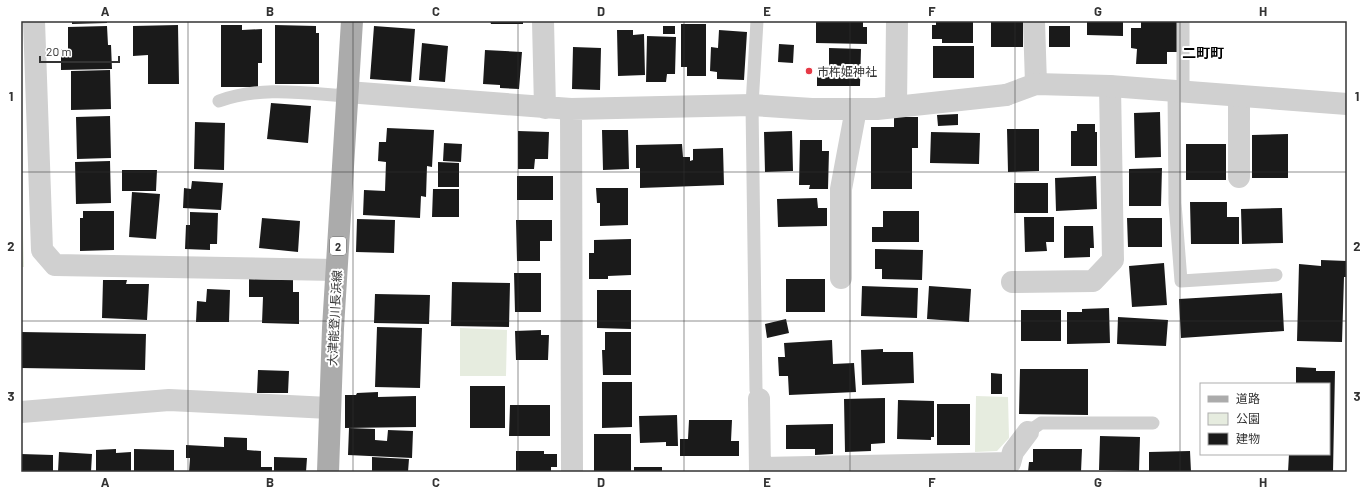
<svg xmlns="http://www.w3.org/2000/svg" width="1368" height="493" font-family="Barlow,'Noto Sans JP',sans-serif">
<rect width="100%" height="100%" fill="#fff"/>
<path fill="#e6ecdf" d="M21 169 24 267H21Z
M460 328 507 330 506 376H460Z
M976 396 1008 397 1009 438 997 451 975 452Z"/>
<path fill="#1a1a1a" d="M72 21H107V23L72 24Z
M490 21H523V24H491Z
M816 21H863V27H867V44L816 43Z
M936 21H973V43H942V39H932V25H936Z
M991 21H1023V47H991Z
M1087 21H1123V36L1087 35Z
M1141 21H1178V52H1167V64H1136L1137 49 1131 48V28H1141Z
M681 24H706V76H687V67H681Z
M178 25 179 84H148V55L133 56V26Z
M221 25H242V30L262 29V63H258V87H221Z
M275 25 316 26V33H319V84H275Z
M107 26 108 45H111L112 69 61 70V49H68V27Z
M374 26 415 29 411 82 370 79Z
M663 26H675V34H663Z
M1049 26H1070V47H1049Z
M617 30H633V35L644 34 645 75 618 76Z
M719 30 747 32 744 80 717 79V72L710 71 711 47 718 48Z
M647 36 676 37 675 74H667L666 82H646Z
M422 43 448 46 445 82 419 80Z
M779 44 794 45 793 63 778 62Z
M933 46H974V78H933Z
M573 47 601 48 600 90 572 89Z
M829 48 861 49 860 86H817V70H829Z
M485 50 522 52 519 89 500 88V85L483 84Z
M110 70 111 109 71 110V71Z
M271 103 311 106 308 143 267 139Z
M1160 112 1161 157 1135 158 1134 113Z
M958 114V125L938 126 937 115Z
M110 116 111 158 77 159 76 117Z
M894 117H918V148H912V189H871V127H894Z
M195 122 225 123 224 170 194 169Z
M1077 124H1095V132H1097V166H1071V131H1077Z
M387 128 434 130 432 167 427 166 426 197 421 196 420 218 363 215 364 190 385 191 386 162 378 161 379 142H386Z
M1007 129H1039V171L1008 172Z
M602 130H628L629 169 603 170Z
M518 131 549 132 548 159H535L534 169H518Z
M792 131 793 171 765 172 764 132Z
M931 132 980 133 979 164 930 163Z
M1288 134V178H1252V135Z
M800 140H822V151H829L828 189H809L810 185H799Z
M444 143 462 144 461 162 443 161Z
M682 144 683 157H690V161L693 160V149L723 148 724 185 640 188V168H636V145Z
M1186 144H1226V180H1186Z
M110 161 111 203 76 204 75 162Z
M438 162 459 163V187H438Z
M1162 168 1161 206H1129V169Z
M122 170H157L156 191H122Z
M517 176H553V200H517Z
M1096 176 1097 209 1056 211 1055 178Z
M192 181 223 183 221 210 183 208 184 188 191 189Z
M1014 183H1048V213H1014Z
M596 188H628V225L600 226V203H597Z
M433 189H459V217H432Z
M132 192 160 194 156 239 129 237Z
M817 198 818 208H827V226L778 227 777 199Z
M1190 202H1227V217H1239V244H1191Z
M1282 208 1283 243 1242 244 1241 209Z
M83 211H114V250L80 251V218H83Z
M883 211H919V242H872V227H883Z
M190 212 218 213 217 244H210V250L185 249 186 225H190Z
M1024 217H1054V242H1046L1047 251 1025 252Z
M262 218 300 221 298 252 259 248Z
M1127 218H1162V247H1128Z
M357 219 395 220 394 253 356 252Z
M516 220H552V241H540V261H517Z
M1064 226H1093L1094 248H1090V257L1064 258Z
M631 239V275L608 276V279H589V253H594V240Z
M875 249 923 250 922 280 882 279V269H875Z
M1321 260 1347 261V277H1344L1342 342 1297 341 1299 264 1321 266Z
M1164 263 1167 305 1132 307 1129 266Z
M514 273H541V312H515Z
M249 279 293 280V292H299V324L262 323 263 297H249Z
M786 279H825V312H786Z
M103 280H127L126 284H149L147 320 102 318Z
M452 282 510 283 509 327 451 326Z
M862 286 918 288 917 318 861 316Z
M929 286 971 289 969 322 927 319Z
M207 289 230 290 229 322H196L197 301 206 302Z
M597 290H631V329L597 328Z
M1282 293 1284 331 1181 338 1179 299Z
M375 294 430 295 429 324 374 323Z
M1109 308 1110 343 1067 344V312H1082V309Z
M1021 310H1061V341H1021Z
M1118 317 1168 320 1166 346 1117 344Z
M786 319 789 333 767 338 765 324Z
M377 327 422 328 420 388 375 387Z
M541 330V335H549L548 360H516L515 331Z
M21 332 146 334 145 370 21 368Z
M605 332H631V375H603L602 350H605Z
M832 340 833 364 854 363 856 392 789 395 788 376H779L778 357H785L784 343Z
M883 349V352H913L914 383 862 385 861 350Z
M1296 367 1316 368V371H1335L1333 472H1288L1289 454H1329V384H1296Z
M1020 369H1088V415L1019 414Z
M258 370 289 371 288 393H257Z
M991 373 1002 374V394H991Z
M602 382H632V427L602 428Z
M470 386H505V428H470Z
M378 392V397L416 396V427L345 428V395H356L357 393Z
M885 398V443L871 444V451L845 452 844 399Z
M898 400 934 401V437H931V440L897 439Z
M937 404H970V445H937Z
M510 405H550V436H509Z
M677 415 678 446H666V442L640 443 639 416Z
M689 420H732L731 441H739V456H680V439H688Z
M833 424V454L815 455V449H786V425Z
M349 428 375 429V440L387 441 388 430 413 431 412 458 348 455Z
M594 434H631V472H594Z
M1100 436 1140 437 1139 471 1099 470Z
M224 437 247 438V450L261 451V467H272V472H189L190 458H186V445L224 447Z
M116 449V453L131 452V472H96V450Z
M134 449 174 450V472H134Z
M1033 449H1082L1081 472H1028L1029 462H1033Z
M516 451H544V454H557V467H551V472H516Z
M1190 451 1191 472H1149V452Z
M59 452 92 454 91 472H58Z
M21 454 53 455V472H21Z
M274 457 307 458 306 472H274Z
M372 457 409 459 408 472H372Z
M634 467H662V472H634Z"/>
<g fill="none" stroke-linecap="round" stroke-linejoin="round">
<path stroke="#d0d0d0" stroke-width="13" d="M757 21 752 105 756 390 759 399
M1174 90 1175 203 1181 281 1276 275
M1183 91V21
M219 101C260 86 304 93 347 96
M1028 432 1041 423H1153"/>
<path stroke="#d0d0d0" stroke-width="22" d="M34 21 42 250 55 265 336 270
M543 21 545 108
M1034 21 1036 84
M347 92 571 109 752 105 812 109H877L1006 95
M1239 96V177
M896 106 897 21
M571 109 572 472
M841 278V189L856 109
M1012 282 1093 281 1113 260 1110 86
M759 399 760 472
M21 412 169 400 329 408
M760 468 1010 463 1013 452 1028 432"/>
<path stroke="#d0d0d0" stroke-width="22" d="M1006 95 1036 84 1110 86 1347 104"/>
<path stroke="#ababab" stroke-width="22" d="M328 472 333 328 352 21"/>
</g>
<path fill="none" stroke="#333" stroke-width="1" stroke-opacity="0.55" d="M188 21V472M353 21V472M518 21V472M684 21V472M850 21V472M1015 21V472M1180 21V472M21 172H1347M21 321H1347"/>
<circle fill="#e63946" stroke="#fff" stroke-width="1.5" cx="809" cy="71" r="4"/>
<g text-anchor="middle" dominant-baseline="central" stroke-width="4" stroke-linejoin="round" paint-order="stroke">
<rect fill="#fff" stroke="#707070" stroke-width="1" x="330" y="237" width="16" height="18" rx="3"/>
<g font-size="11" font-weight="bold" fill="#333">
<text x="338" y="246">2</text>
</g>
<g font-size="12" fill="#333" stroke="#fff" text-anchor="start">
<text x="817" y="71">市杵姫神社</text>
</g>
<g font-size="12" fill="#333" stroke="#fff">
<text transform="translate(334 318) rotate(-87)">大津能登川長浜線</text>
</g>
<g font-size="14" font-weight="bold" fill="#000" stroke="#fff">
<text x="1203" y="52">二町町</text>
</g>
</g>
<rect width="1368" height="493" fill="none" stroke="#ffffff" stroke-width="44"/>
<rect x="1200" y="383" width="130" height="72" fill="#ffffff" stroke="#adadad"/>
<rect x="1208" y="396" width="20" height="6" fill="#ababab" stroke="#adadad"/>
<text x="1236" y="403" font-size="12" fill="#333333">道路</text>
<rect x="1208" y="413" width="20" height="12" fill="#e6ecdf" stroke="#adadad"/>
<text x="1236" y="423" font-size="12" fill="#333333">公園</text>
<rect x="1208" y="433" width="20" height="12" fill="#1a1a1a" stroke="#adadad"/>
<text x="1236" y="443" font-size="12" fill="#333333">建物</text>
<path d="M40 56v6h79v-6" fill="none" stroke="#333333" stroke-width="2"/>
<text x="46" y="56" font-size="12" fill="#333333" stroke="#ffffff" stroke-width="3" paint-order="stroke">20 m</text>
<rect x="22" y="22" width="1324" height="449" fill="none" stroke="#333" stroke-width="1.5"/>
<g font-size="13" text-anchor="middle" font-weight="bold" fill="#333">
<text x="105" y="16">A</text>
<text x="270" y="16">B</text>
<text x="436" y="16">C</text>
<text x="601" y="16">D</text>
<text x="767" y="16">E</text>
<text x="932" y="16">F</text>
<text x="1098" y="16">G</text>
<text x="1263" y="16">H</text>
<text x="11" y="101">1</text>
<text x="1357" y="101">1</text>
<text x="11" y="251">2</text>
<text x="1357" y="251">2</text>
<text x="11" y="401">3</text>
<text x="1357" y="401">3</text>
<text x="105" y="487">A</text>
<text x="270" y="487">B</text>
<text x="436" y="487">C</text>
<text x="601" y="487">D</text>
<text x="767" y="487">E</text>
<text x="932" y="487">F</text>
<text x="1098" y="487">G</text>
<text x="1263" y="487">H</text>
</g>
</svg>
